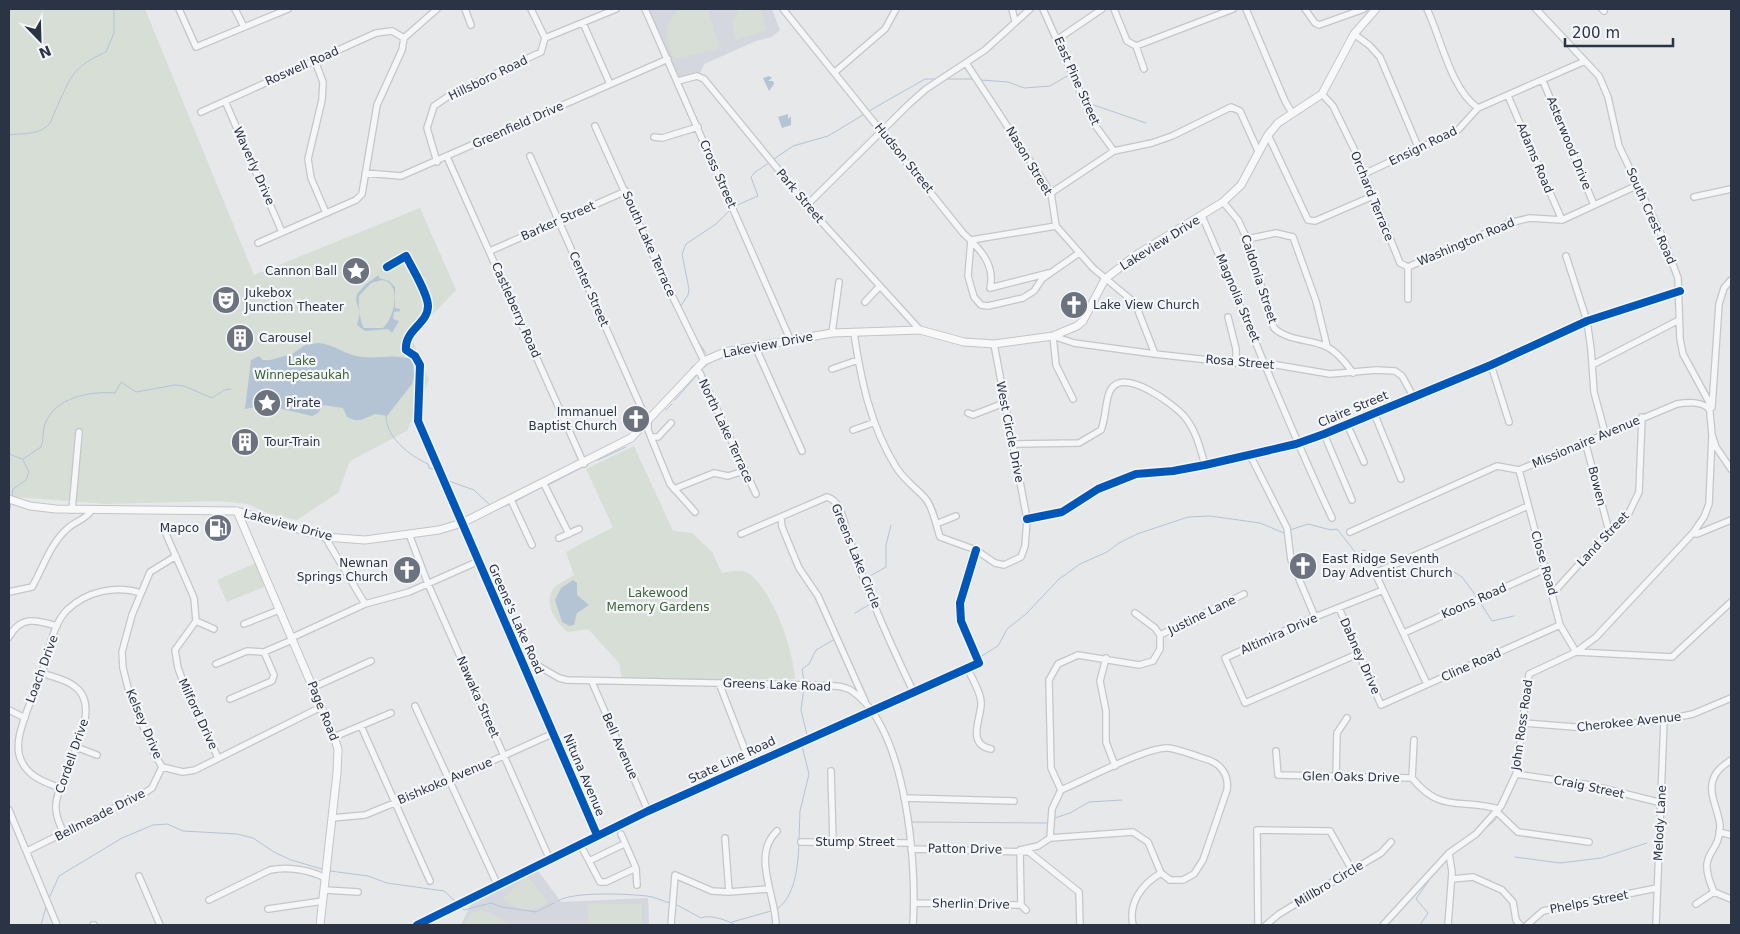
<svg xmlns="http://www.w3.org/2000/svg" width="1740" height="934" font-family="'DejaVu Sans',sans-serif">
<rect width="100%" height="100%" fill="#e6e8ea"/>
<path fill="#d4d7dd" d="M647 9H772L780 30 772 37 756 41 704 64 700 74 678 77Z
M536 868 561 902 648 898 649 925H461L472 902Z"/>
<path fill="#d6ded6" d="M9 9H145L254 275 420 208 456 290 411 337 429 380 407 431 350 461 338 493 297 520 270 514 248 504 219 501 107 504 15 497 9 494Z
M680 9H708L719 47 717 49 674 59C665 37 661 27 680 9Z
M738 9H761L766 30 736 40 732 25Z
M634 446 673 531 692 533 712 552 722 573C732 571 744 568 752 576 775 597 793 649 795 679H622L619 663 588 629 568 632C557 624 542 603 554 588 559 583 568 579 574 575L566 552 613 527 586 469Z
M256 563 266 586 227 602 217 580Z
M527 876 548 901C534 914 516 911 503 898Z
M587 904H642V925H588Z
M478 911 490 912 511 925H465L470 913Z"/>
<path fill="#b4c4d5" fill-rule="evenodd" d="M769 76 772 78 768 81H773L774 84 769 91 763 78Z
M788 114V119L791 116V125L782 128 778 117Z
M379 275V278L389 281 395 287V308L400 309V311L394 312 393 319 399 321 392 333 388 329 365 331 357 325 360 313 356 300 357 294 366 284ZM382 280C403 283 394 318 383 328H364C360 323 358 302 359 296L371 283Z
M318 343C334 344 347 356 363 357 379 359 395 353 413 360L414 376 412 384 387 416 375 414 361 420H354L347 417 343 408 323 405 318 413 312 416 269 406 271 399 267 397 263 398 262 406 245 409 251 360 259 356 263 360H270L292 354 305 345Z
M573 580 577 583V595L589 605 577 613 574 625 569 626 562 622 555 600 561 588Z"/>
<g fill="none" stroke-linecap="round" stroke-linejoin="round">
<path stroke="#b4c4d5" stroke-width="1" d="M947 79H973
M981 80 1008 82 1024 88 1050 86 1069 75
M1088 103 1146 123
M869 111 925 79H937
M9 135C21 133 36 135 46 127 51 124 53 116 55 111 71 78 70 68 106 52L114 33V9
M774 159 793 146 828 136 863 115
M735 206 758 196 751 177 755 172 769 163
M680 307 688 295 689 289 682 254 686 244 716 224 730 210
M696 339 706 353
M701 370 708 364
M675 400 697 375
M666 410 672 404
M386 415C385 437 410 456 428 464L429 468 436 470
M9 454 22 459
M23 459 41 447C44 440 42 432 45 424 55 397 90 391 115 393L121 382 136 392 175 385 184 386 212 398 224 390 231 389
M598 460 626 447
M446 480 474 490 491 506
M548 485 583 467
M12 497 13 489 26 480 29 472 23 460
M514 502 542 487
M495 510 510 504
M9 513 11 503
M1290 530 1308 524 1331 530 1337 529 1356 553 1365 550
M1446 567 1462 577 1477 597
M877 601 868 577 886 567V545L891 525
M1480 602 1492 621 1514 616
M855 613 872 603
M980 657 998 646 1007 629 1026 614 1058 580 1080 564 1107 552 1119 543 1137 534 1188 517 1210 516 1260 523 1284 533
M958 676 966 674
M804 681 802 669 809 664 816 650 835 639
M804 688 801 710 807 735
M1506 804 1517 779
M1055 818 1070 813 1089 802 1122 800
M911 822 1048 823
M1478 835 1496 819
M799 839 800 811 809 774 802 746
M1515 857 1560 863 1601 858 1647 843
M330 871 368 876 387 883 444 891 457 903
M49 898 59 876 122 838 153 825 167 824 183 831 237 834 253 838 274 852 291 860 322 869
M558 901C572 891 629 894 647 896 655 897 662 901 670 903
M677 905 701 918C708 914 728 920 735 925
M462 908 464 910 491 903 502 907 536 912 554 903
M777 909C796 896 798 864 799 843
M732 922 771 911
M41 925 46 907
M1420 925 1428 913 1416 899 1432 876"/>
<defs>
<path id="minor" d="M179 9 196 47 288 9
M235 9 244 27
M465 9 471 25
M531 9 545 38
M645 9 790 339
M783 9 963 233C978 247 996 264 990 288L1049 273
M1012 9 1015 21
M1043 9 1095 125 1114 151
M1114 9 1127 41 1136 46 1144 69
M1246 9 1285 101 1292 113
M1305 9 1315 23 1319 25 1364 9
M1427 9C1441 38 1451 90 1478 108
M1536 9 1599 76 1608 97 1619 146 1662 236 1678 278 1680 339 1683 354 1709 402 1712 435 1716 447 1731 469
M1602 9 1604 11
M583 23 610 84
M1354 34 1369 45 1380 57 1419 149
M1058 39 1102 9
M1136 46 1233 9
M315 61 323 82 322 100 308 159 311 178 326 213
M966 63 1051 193 1056 226 1093 268 1135 303 1155 354
M835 72 885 29 896 9
M678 81 697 76 704 79 818 218 920 330
M1543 81 1594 205
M1322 94 1333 106 1354 149 1400 263 1408 267
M1508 96 1562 220
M225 101 282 232
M201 112 376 33 392 31 404 38
M595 126 663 277 704 361
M1268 135 1308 220 1315 221 1373 196
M654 137 662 138 698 127
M530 156 648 423V430L670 484 695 512
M447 157 584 464
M437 162 427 128 434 106 450 95 541 52 545 38 616 9
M365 173 401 176 668 59
M1364 174 1458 130 1478 108 1585 61
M1051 193 1114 151 1152 143 1172 136 1231 107 1240 111 1259 153
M1694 197 1731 189
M1223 202 1238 220 1247 239 1274 328C1288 341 1309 339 1325 346 1337 351 1346 363 1353 373
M807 205 909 104 926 89 985 50 1030 9
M1202 216C1246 316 1285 419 1332 518
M1247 239 1276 233 1293 237 1316 301 1327 346
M971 240 968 276 974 297 981 305 988 306 1023 298 1034 291 1042 279 1079 253
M971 240 1056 226
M258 243 356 200 362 194 377 105 402 50 404 38 437 9
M490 251 626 191
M1566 256 1587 321 1591 349 1594 392 1605 433
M387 267 406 256C412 268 428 294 428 306 428 324 404 330 406 350L415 356 420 365 418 421 597 835
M1408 267 1509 223 1530 218 1562 220 1638 185
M1408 267V299
M865 302 879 287
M1228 317 1236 349V363
M832 333 839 282
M854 333C861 380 870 425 896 467 904 480 915 487 925 498 933 507 936 525 940 537L976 550 995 563 1004 565 1021 557 1025 546 1027 519 994 344
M755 346 802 451
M1491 365 1509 422
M1592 365 1679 320
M832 369 858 360
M694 370 700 373 756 494
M1073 399 1056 365 1053 336 1074 343 1155 354 1236 363 1271 364 1330 374 1376 370 1395 371 1402 376 1413 396
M1712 407 1719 304 1724 288 1731 280
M968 413 973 415 1004 403
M1374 413 1401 479
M1347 424 1364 462
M853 430 873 423
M1324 434 1352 500
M652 437H658L671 423
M1585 441 1609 531
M1011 444 1079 443 1101 430C1106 419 1105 398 1111 389 1125 368 1172 403 1184 416 1196 430 1200 448 1205 465
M1249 453 1287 528 1291 560 1315 617
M1519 470 1560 625 1576 652 1672 657 1731 602
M544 484 569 534
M674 489 714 473 728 476 744 471
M511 500 532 545
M72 510 79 432
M781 518 782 527 799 568 818 596 865 701
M1027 519 1062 512 1098 489 1136 474 1173 471 1205 465 1296 444 1324 434 1491 365 1587 321 1680 291
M936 524 956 516
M1350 532 1497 466 1519 470 1677 404C1687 402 1703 401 1710 410
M1693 533 1697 534 1731 520
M166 534 194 598 196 621 175 650 178 668 184 684 218 758
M409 534 428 584 550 860
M741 534 827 497C839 500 843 517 846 528 863 584 888 639 913 691
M325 537 365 604
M559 538 579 529
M9 592 32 587C43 568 50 544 67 529 75 521 84 521 92 510
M1553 593 1609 531 1627 517 1639 492 1642 417
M1339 608 1381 705 1560 625
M196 621 214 629
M244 624 279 610
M1404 633 1545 569
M1160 635 1244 594
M9 637C21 615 37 620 57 626
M291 638 365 604 409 592 479 561
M1360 653 1245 703 1225 658 1315 617 1383 590
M518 654 559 678 567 680 811 685C824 686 841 684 852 691 907 729 917 864 913 925
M1106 658 1100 681 1106 711V742L1115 766
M216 664 247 651 264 652 292 640
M967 668C972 678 982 694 981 705 980 721 967 744 991 749
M42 673C52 677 65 679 74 686 108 709 58 774 56 804 55 814 59 824 64 833
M592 682 648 811
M719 683 750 763
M1427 684 1375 573 1528 506
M314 687 371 661
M230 699 272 681 274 675 264 652
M415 706 498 886
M9 710 25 718
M1524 723 1587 728 1664 720 1693 714 1731 698
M361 726 430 881
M334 737 391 713
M76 747 97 755
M1276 751 1278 775 1412 778C1441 814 1461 798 1498 809
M1731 760C1724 765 1716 770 1713 780 1708 794 1719 811 1720 826 1720 857 1695 850 1714 892L1731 899
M162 767 154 753 129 692 123 668 122 652 132 615 150 572 176 556
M162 767 183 772 195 770 321 707
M831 771 833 842
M1516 774 1590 785 1662 803
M1336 777 1337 733 1347 718
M1412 778 1414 740
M60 788C45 782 28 777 21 760 18 754 18 745 19 738 23 716 34 695 42 673 49 653 52 625 67 610 87 591 116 585 141 593
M1061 790 1051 768 1049 680 1058 664 1078 655 1139 665 1153 661 1160 649V635L1155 628 1135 613
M904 798 1014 801
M9 810 57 925
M1497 812 1518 832 1589 842
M332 818 365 815 387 806 450 780 554 733
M1719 832 1731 835
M621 834 636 868 637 885
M725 838 729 892
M801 842 910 843
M580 844 589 861
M624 844 589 861 600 882H606L636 868
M911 849 1029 852 1079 892 1080 925
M1020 850 1038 846 1050 838 1052 809 1061 790C1085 780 1146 747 1168 748 1178 749 1199 757 1209 760 1222 765 1229 776 1227 790L1203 860 1194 874 1183 880H1170L1161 873 1148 842 1133 832 1050 838
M1020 850 1021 905
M27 851 146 792 152 788 162 767
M139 876 160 925
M1452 879 1473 877 1502 890 1513 902 1516 920 1520 925
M325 890 358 892
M209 900 270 870C286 866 311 870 325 878
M914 903 1021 905 1026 910
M1696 904 1714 892
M268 909 323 901
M93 925H94
M417 925 648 811 979 663 961 621 960 603 976 550
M671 925 675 875 712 891 729 892 768 889
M776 925C776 896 751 855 777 831
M1133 925C1128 903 1142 884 1161 873
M1258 925 1257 830 1330 831 1352 870
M1266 925 1279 914 1381 853 1391 842
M1383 925 1449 853 1476 834 1501 806 1516 774 1529 674 1576 652 1596 637 1693 533 1704 517 1709 504 1712 435
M1448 925 1452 872 1449 853
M1527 925 1543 911 1657 888
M1656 925 1664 720"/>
<path id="major" d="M9 499 30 506 56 509 237 511 325 537 365 540 439 530 462 523 631 438 704 361 725 352 832 333 920 330 964 342 994 344 1053 336 1077 326 1083 321 1105 279 1136 255 1223 202 1241 185 1268 135 1278 123 1322 94 1354 34 1376 9
M237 511 334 737 338 749 337 773 320 925"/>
</defs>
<use href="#minor" stroke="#c4c6c8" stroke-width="8"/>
<use href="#major" stroke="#c2c5c8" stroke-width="9"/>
<use href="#minor" stroke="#f5f6f7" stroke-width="5.5"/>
<use href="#major" stroke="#f8f8f8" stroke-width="7"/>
<defs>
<path id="cycleway" d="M387 267 406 256C412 268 428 294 428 306 428 324 404 330 406 350L415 356 420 365 418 421 597 835
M1027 519 1062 512 1098 489 1136 474 1173 471 1205 465 1296 444 1324 434 1491 365 1587 321 1680 291
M417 925 648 811 979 663 961 621 960 603 976 550"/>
</defs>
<use href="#cycleway" stroke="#f4f6f9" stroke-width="11"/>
<use href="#cycleway" stroke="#0057b8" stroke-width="8"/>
</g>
<defs>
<symbol id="sight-disc" viewBox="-11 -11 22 22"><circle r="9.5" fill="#6c737f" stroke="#f4f6f9"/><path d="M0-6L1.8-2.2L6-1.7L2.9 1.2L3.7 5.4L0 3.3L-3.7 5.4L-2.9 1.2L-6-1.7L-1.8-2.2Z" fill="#fff"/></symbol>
<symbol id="theatre-disc" viewBox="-11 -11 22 22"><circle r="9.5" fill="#6c737f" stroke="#f4f6f9"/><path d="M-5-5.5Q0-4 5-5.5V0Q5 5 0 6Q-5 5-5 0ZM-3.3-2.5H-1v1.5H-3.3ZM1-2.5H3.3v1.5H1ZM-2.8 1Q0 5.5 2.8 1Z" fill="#fff"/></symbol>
<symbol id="church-disc" viewBox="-11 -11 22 22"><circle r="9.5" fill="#6c737f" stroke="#f4f6f9"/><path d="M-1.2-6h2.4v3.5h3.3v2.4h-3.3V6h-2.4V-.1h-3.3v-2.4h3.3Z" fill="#fff"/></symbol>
<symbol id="building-disc" viewBox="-11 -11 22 22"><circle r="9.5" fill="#6c737f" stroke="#f4f6f9"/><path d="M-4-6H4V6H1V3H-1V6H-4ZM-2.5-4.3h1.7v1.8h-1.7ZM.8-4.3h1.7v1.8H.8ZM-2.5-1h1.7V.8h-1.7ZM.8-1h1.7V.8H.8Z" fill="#fff"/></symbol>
<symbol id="fuel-disc" viewBox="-11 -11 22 22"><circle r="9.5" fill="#6c737f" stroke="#f4f6f9"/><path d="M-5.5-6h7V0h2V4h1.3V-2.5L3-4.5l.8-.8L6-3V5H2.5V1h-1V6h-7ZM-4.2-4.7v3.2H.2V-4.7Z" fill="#fff"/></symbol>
</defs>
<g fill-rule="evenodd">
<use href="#sight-disc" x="340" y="255" width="32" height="32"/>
<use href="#theatre-disc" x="210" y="284" width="32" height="32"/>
<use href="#church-disc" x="1058" y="289" width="32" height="32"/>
<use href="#building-disc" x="224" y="322" width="32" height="32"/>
<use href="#sight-disc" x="251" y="387" width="32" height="32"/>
<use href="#church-disc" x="620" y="403" width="32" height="32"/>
<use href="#building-disc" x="229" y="426" width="32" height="32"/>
<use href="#fuel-disc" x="202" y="512" width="32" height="32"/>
<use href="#church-disc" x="1287" y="550" width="32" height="32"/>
<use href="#church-disc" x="391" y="554" width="32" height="32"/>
</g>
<g text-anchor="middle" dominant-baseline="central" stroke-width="4.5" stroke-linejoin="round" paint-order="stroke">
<g font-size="12" fill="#2b3445" stroke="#f4f6f9">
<text transform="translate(302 66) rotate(-24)">Roswell Road</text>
<text transform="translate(488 78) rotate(-26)">Hillsboro Road</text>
<text transform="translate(1077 81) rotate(66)">East Pine Street</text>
<text transform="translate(518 125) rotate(-24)">Greenfield Drive</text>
<text transform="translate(1569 143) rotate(68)">Asterwood Drive</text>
<text transform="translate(1423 146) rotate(-26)">Ensign Road</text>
<text transform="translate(904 158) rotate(51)">Hudson Street</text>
<text transform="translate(1535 158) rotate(67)">Adams Road</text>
<text transform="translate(1029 161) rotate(59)">Nason Street</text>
<text transform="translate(254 166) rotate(66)">Waverly Drive</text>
<text transform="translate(718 174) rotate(66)">Cross Street</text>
<text transform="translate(800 196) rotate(50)">Park Street</text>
<text transform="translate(1372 196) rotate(68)">Orchard Terrace</text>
<text transform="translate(1651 216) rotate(66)">South Crest Road</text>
<text transform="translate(558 221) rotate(-24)">Barker Street</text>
<text transform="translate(1466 242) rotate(-23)">Washington Road</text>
<text transform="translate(1160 243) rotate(-32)">Lakeview Drive</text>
<text transform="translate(649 244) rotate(66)">South Lake Terrace</text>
<text transform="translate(1259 279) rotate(72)">Caldonia Street</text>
<text transform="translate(589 289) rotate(66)">Center Street</text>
<text transform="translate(1238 298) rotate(67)">Magnolia Street</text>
<text transform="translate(516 310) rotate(66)">Castleberry Road</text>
<text transform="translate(768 345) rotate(-11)">Lakeview Drive</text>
<text transform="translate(1240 362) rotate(5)">Rosa Street</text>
<text transform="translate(1353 409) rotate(-23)">Claire Street</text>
<text transform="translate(726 431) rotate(65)">North Lake Terrace</text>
<text transform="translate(1010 432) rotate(79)">West Circle Drive</text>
<text transform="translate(1586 442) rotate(-23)">Missionaire Avenue</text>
<text transform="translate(1597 486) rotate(76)">Bowen</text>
<text transform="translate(288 525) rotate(15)">Lakeview Drive</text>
<text transform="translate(1603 539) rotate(-47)">Land Street</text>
<text transform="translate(856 556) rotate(68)">Greens Lake Circle</text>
<text transform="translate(1544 563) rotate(74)">Close Road</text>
<text transform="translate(1474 601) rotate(-24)">Koons Road</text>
<text transform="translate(1202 615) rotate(-26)">Justine Lane</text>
<text transform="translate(516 619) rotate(66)">Greene's Lake Road</text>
<text transform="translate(1279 634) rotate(-24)">Altimira Drive</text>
<text transform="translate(1360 656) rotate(66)">Dabney Drive</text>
<text transform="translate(1471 665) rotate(-24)">Cline Road</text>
<text transform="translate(42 669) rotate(-70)">Loach Drive</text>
<text transform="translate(777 685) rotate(2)">Greens Lake Road</text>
<text transform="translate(478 697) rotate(66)">Nawaka Street</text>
<text transform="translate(323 711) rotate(68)">Page Road</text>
<text transform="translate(198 714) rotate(65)">Milford Drive</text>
<text transform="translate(1629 722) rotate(-6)">Cherokee Avenue</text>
<text transform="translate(144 724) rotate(67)">Kelsey Drive</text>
<text transform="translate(1522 725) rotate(-82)">John Ross Road</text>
<text transform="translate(620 746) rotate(66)">Bell Avenue</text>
<text transform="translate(72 756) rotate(-71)">Cordell Drive</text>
<text transform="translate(732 760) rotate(-25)">State Line Road</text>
<text transform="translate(584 775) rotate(67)">Nituna Avenue</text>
<text transform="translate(1351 777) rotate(1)">Glen Oaks Drive</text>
<text transform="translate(445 781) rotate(-23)">Bishkoko Avenue</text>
<text transform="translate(1589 787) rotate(12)">Craig Street</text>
<text transform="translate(100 815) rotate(-27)">Bellmeade Drive</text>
<text transform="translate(1660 823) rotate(-87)">Melody Lane</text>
<text x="855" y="842">Stump Street</text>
<text transform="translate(965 849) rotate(1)">Patton Drive</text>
<text transform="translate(1329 884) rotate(-31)">Millbro Circle</text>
<text transform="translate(1589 902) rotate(-11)">Phelps Street</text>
<text transform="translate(971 904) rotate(1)">Sherlin Drive</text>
</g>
<g font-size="12" fill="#2b3445" stroke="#f4f6f9" text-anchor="start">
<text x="337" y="271" text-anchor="end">Cannon Ball</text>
<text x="245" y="293">Jukebox<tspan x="245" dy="14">Junction Theater</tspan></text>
<text x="1093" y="305">Lake View Church</text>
<text x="259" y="338">Carousel</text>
<text x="286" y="403">Pirate</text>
<text x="617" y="412" text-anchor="end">Immanuel<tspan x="617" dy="14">Baptist Church</tspan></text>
<text x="264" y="442">Tour-Train</text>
<text x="199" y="528" text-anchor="end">Mapco</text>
<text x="1322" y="559">East Ridge Seventh<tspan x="1322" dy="14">Day Adventist Church</tspan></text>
<text x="388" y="563" text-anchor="end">Newnan<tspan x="388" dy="14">Springs Church</tspan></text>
</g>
<g font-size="12" fill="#3f6138" stroke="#f4f6f9">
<text x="302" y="361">Lake<tspan x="302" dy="14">Winnepesaukah</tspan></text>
<text x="658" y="593">Lakewood<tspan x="658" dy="14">Memory Gardens</tspan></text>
</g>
</g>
<rect width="1740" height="934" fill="none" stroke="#2b3445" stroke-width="20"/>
<g transform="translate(40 40) rotate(157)" stroke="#f4f6f9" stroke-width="4" paint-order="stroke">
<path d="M0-4L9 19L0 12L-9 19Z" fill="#2b3445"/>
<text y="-8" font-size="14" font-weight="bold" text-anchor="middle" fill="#2b3445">N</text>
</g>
<path d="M1565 38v8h108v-8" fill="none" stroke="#2b3445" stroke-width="2.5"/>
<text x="1572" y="38" font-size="15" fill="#2b3445" stroke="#f4f6f9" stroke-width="4" paint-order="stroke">200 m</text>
</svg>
